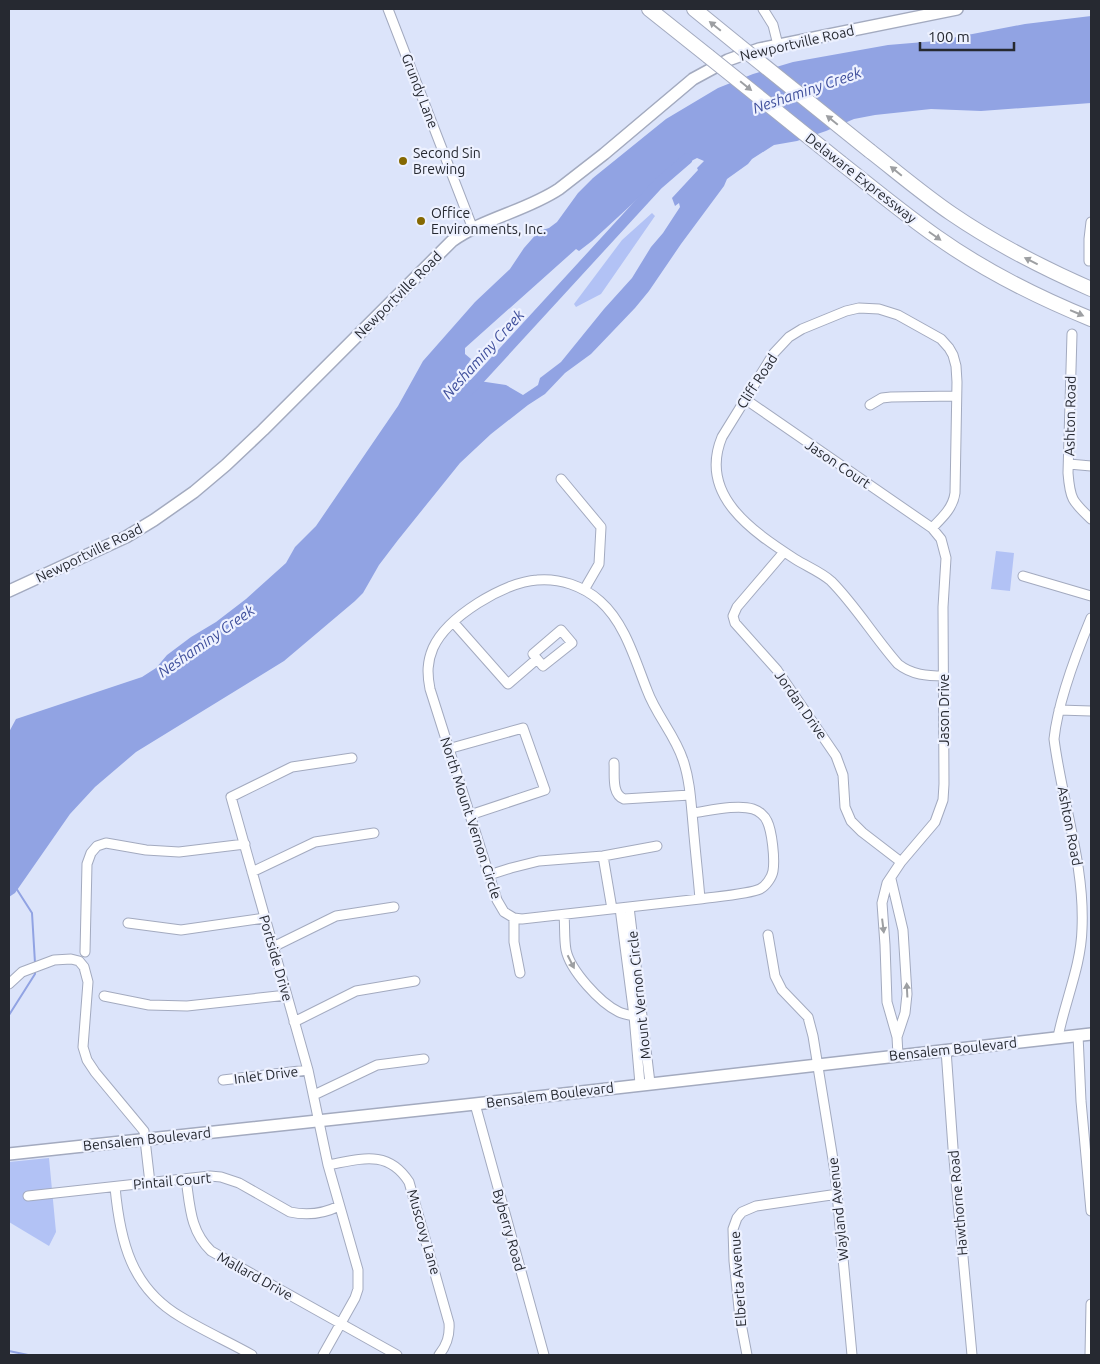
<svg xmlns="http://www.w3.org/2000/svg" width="1100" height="1364" font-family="Ubuntu,sans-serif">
<rect width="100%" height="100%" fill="#dce4fa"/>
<path fill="#b2c2f5" d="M652 213 655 216 601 294 576 307 574 304 622 240Z
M996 551 1014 553 1010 591 991 589Z
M49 1158 56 1232 49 1246 9 1222V1162Z"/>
<path fill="#91a3e3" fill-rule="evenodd" d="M1091 16V103L981 111 931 109 875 115 854 119 826 131 797 141 774 145 752 159 748 164 727 179 724 186 681 244 649 291 635 308 591 354 565 373 545 394 528 405 491 434 460 463 398 540 379 565 363 593 355 601 284 661 136 752 95 787 70 814 15 893 9 897V732L16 719 142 677 156 668 167 655 191 637 216 622 246 599 286 563 295 547 316 526 398 406 423 361 475 302 510 269 524 248 539 231 549 228 557 222 578 193 593 178 666 119 718 88 753 74 793 62 888 45 936 41 1025 24ZM697 158 704 161 697 168 698 170 672 198 675 206 679 203 680 207 663 233 651 247 632 278 604 309 561 362 540 378 538 385 523 395 506 385 459 378 471 359 465 354V348L576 249 579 251 592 241 656 182 666 174Z"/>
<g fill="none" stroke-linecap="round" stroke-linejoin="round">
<path stroke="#91a3e3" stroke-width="2" d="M16 888 32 913 35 963
M9 1015 35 974V971
M9 1351 28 1355"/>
<path stroke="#91a3e3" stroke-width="11" d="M468 391 658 184 687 159"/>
<defs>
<path id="minor" d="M388 9 473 229
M763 9 773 25 778 45
M1089 261V239L1091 222
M1072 334 1068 473C1070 499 1072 501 1091 519
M745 399 932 528 941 539 946 558 943 607 944 784 943 800 935 822 901 862 887 883 882 903 885 945 887 1002 897 1037 898 1055
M870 405 882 398 891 397 956 396
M1069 464 1091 466
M561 479 601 527 599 564 584 590
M932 528C942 518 953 508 955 493L957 382 956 366 953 355 949 348 941 339 898 315 879 309 859 308 846 311 802 329 789 337 774 353 722 437C698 495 752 531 795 559 806 566 821 572 831 581 855 605 875 638 898 664 912 675 927 676 944 676
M784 552 737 607 733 616 735 623 777 670 836 756 843 775 845 807 851 821 862 832 901 862
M1023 576 1091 596
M454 623 508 684 537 659 543 666 572 643 561 630 533 654 537 659
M1059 710 1091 711
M448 749 523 728 545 790 470 815
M614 763C615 774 611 794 624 799L690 795
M692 813C708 811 737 804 753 809 759 811 765 816 767 821 772 831 775 859 773 871 772 877 766 886 760 889 750 894 713 897 700 899L522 919 514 918 504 912 497 900 489 875 430 689C427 674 427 662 433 648 447 617 504 582 537 580 560 578 583 586 600 601 625 623 635 660 647 690 656 715 675 735 683 760 690 780 691 803 693 824 695 849 698 874 700 899
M603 856 612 909
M252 872 315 842 374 833
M489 875 511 868 539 861 603 856 657 846
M891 879 903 930 907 994 905 1013 897 1037
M629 907 650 1083
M620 908 634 1016 640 1084
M564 915C565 926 564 939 566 950 570 970 600 1003 619 1012 623 1014 629 1015 634 1016
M514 918V942L520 973
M128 923 181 930 265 918
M768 935 775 976 782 990 808 1017 813 1036 835 1172 852 1355
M273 947 336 916 394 907
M85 952 87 864 91 853 97 846 106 843 146 850 179 852 245 844
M9 984 22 972 54 960 71 959 79 961 84 967 88 982 83 1047 87 1060 95 1072 144 1131 150 1183
M104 996 149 1005 187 1006 287 995
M294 1022 356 991 415 981
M1078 1035 1081 1101 1091 1211
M1058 1037C1065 1001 1081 966 1082 929 1085 865 1062 802 1054 739 1058 701 1076 654 1091 618
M946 1050 953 1148 972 1355
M223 1080 308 1070
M314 1095 377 1065 424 1059
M475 1104 544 1355
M328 1165C361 1159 388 1149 409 1182L449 1323C450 1336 447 1345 439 1355
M186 1179C190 1206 190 1231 211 1251L397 1355
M115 1187C120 1241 131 1288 181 1317 204 1331 229 1342 252 1355
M28 1196 210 1176 221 1177 239 1183 290 1212C308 1216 323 1214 339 1206
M323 1355 355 1298 358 1289V1270L328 1165 308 1070 231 797 292 767 352 758
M747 1355 740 1318 734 1261 733 1229 737 1218 742 1212 756 1206 838 1194
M1090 1355 1091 1304"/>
<path id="major" d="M9 591 126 537 154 520 194 492 226 465 263 430 452 241C484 218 526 211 559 189L604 154 693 79 728 60 759 49 957 9
M9 1154 475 1104 1091 1034"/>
<path id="highway" d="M649 9 708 56
M694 9 737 44
M870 151C897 172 924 195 952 214 996 244 1043 268 1091 289
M841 163C873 188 904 214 937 237 985 271 1037 297 1091 319"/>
</defs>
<use href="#minor" stroke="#a3aabf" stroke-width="11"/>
<use href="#major" stroke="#a3aabf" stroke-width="14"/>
<use href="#highway" stroke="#a3aabf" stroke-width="16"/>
<use href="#minor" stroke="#fff" stroke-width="9"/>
<use href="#major" stroke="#fff" stroke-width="11"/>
<use href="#highway" stroke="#fff" stroke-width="14"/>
<defs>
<path id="highway-bridge" d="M737 44 870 151
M708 56 841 163"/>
</defs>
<use href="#highway-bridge" stroke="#a3aabf" stroke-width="16" stroke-linecap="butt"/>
<use href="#highway-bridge" stroke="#fff" stroke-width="14"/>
</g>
<defs><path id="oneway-solid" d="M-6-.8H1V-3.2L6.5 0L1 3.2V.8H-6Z" transform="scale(1.25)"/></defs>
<g fill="#9d9fa2">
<use href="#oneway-solid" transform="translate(715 26) rotate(-141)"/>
<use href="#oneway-solid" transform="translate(746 86) rotate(39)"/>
<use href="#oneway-solid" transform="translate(832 120) rotate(-141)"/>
<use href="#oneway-solid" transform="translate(896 171) rotate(-141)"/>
<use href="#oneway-solid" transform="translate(935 236) rotate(35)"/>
<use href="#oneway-solid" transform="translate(1031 261) rotate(-153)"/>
<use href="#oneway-solid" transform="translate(1077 313) rotate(23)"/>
<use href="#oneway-solid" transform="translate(883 926) rotate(83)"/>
<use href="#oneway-solid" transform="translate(571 962) rotate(63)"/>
<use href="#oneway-solid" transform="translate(907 990) rotate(-93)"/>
</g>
<g fill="#856801" stroke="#edf1ff" stroke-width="2">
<circle cx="403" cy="161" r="5"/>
<circle cx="421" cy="221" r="5"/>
</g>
<g text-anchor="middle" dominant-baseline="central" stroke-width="4.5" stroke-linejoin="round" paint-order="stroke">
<g font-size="14" fill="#262931" stroke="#edf1ff">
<text transform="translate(797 43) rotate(-13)">Newportville Road</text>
<text transform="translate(420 91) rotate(69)">Grundy Lane</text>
<text transform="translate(861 178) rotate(38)">Delaware Expressway</text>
<text transform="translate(398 295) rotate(-45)">Newportville Road</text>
<text transform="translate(757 381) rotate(-57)">Cliff Road</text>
<text transform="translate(1070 416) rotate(-89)">Ashton Road</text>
<text transform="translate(838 464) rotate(34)">Jason Court</text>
<text transform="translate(89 553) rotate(-26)">Newportville Road</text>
<text transform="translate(801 705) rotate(55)">Jordan Drive</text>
<text transform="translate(944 710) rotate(-90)">Jason Drive</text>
<text transform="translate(471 818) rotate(72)">North Mount Vernon Circle</text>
<text transform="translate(1070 826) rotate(79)">Ashton Road</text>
<text transform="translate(276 958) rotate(74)">Portside Drive</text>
<text transform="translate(639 995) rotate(-96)">Mount Vernon Circle</text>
<text transform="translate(953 1049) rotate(-6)">Bensalem Boulevard</text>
<text transform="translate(266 1075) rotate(-7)">Inlet Drive</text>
<text transform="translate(550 1095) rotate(-7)">Bensalem Boulevard</text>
<text transform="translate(147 1139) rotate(-6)">Bensalem Boulevard</text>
<text transform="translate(172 1181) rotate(-5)">Pintail Court</text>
<text transform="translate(958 1203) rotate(-95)">Hawthorne Road</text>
<text transform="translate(838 1209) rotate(-96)">Wayland Avenue</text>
<text transform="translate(509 1230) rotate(74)">Byberry Road</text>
<text transform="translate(424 1232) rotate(74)">Muscovy Lane</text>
<text transform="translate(255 1276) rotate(29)">Mallard Drive</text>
<text transform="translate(738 1279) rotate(-94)">Elberta Avenue</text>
</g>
<g font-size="14" fill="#262931" stroke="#edf1ff" text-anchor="start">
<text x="413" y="153">Second Sin<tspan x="413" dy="16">Brewing</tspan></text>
<text x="431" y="213">Office<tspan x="431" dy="16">Environments, Inc.</tspan></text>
</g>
<g font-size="15" font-style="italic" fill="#3f4f9c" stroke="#edf1ff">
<text transform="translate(807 90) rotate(-19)">Neshaminy Creek</text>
<text transform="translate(483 354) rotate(-48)">Neshaminy Creek</text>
<text transform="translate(206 641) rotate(-35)">Neshaminy Creek</text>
</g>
</g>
<rect width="1100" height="1364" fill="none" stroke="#262931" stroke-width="20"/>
<path d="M920 42v8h94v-8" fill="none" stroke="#262931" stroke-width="2.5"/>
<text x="928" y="42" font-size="15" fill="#262931" stroke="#edf1ff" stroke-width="4" paint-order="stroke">100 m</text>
</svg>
